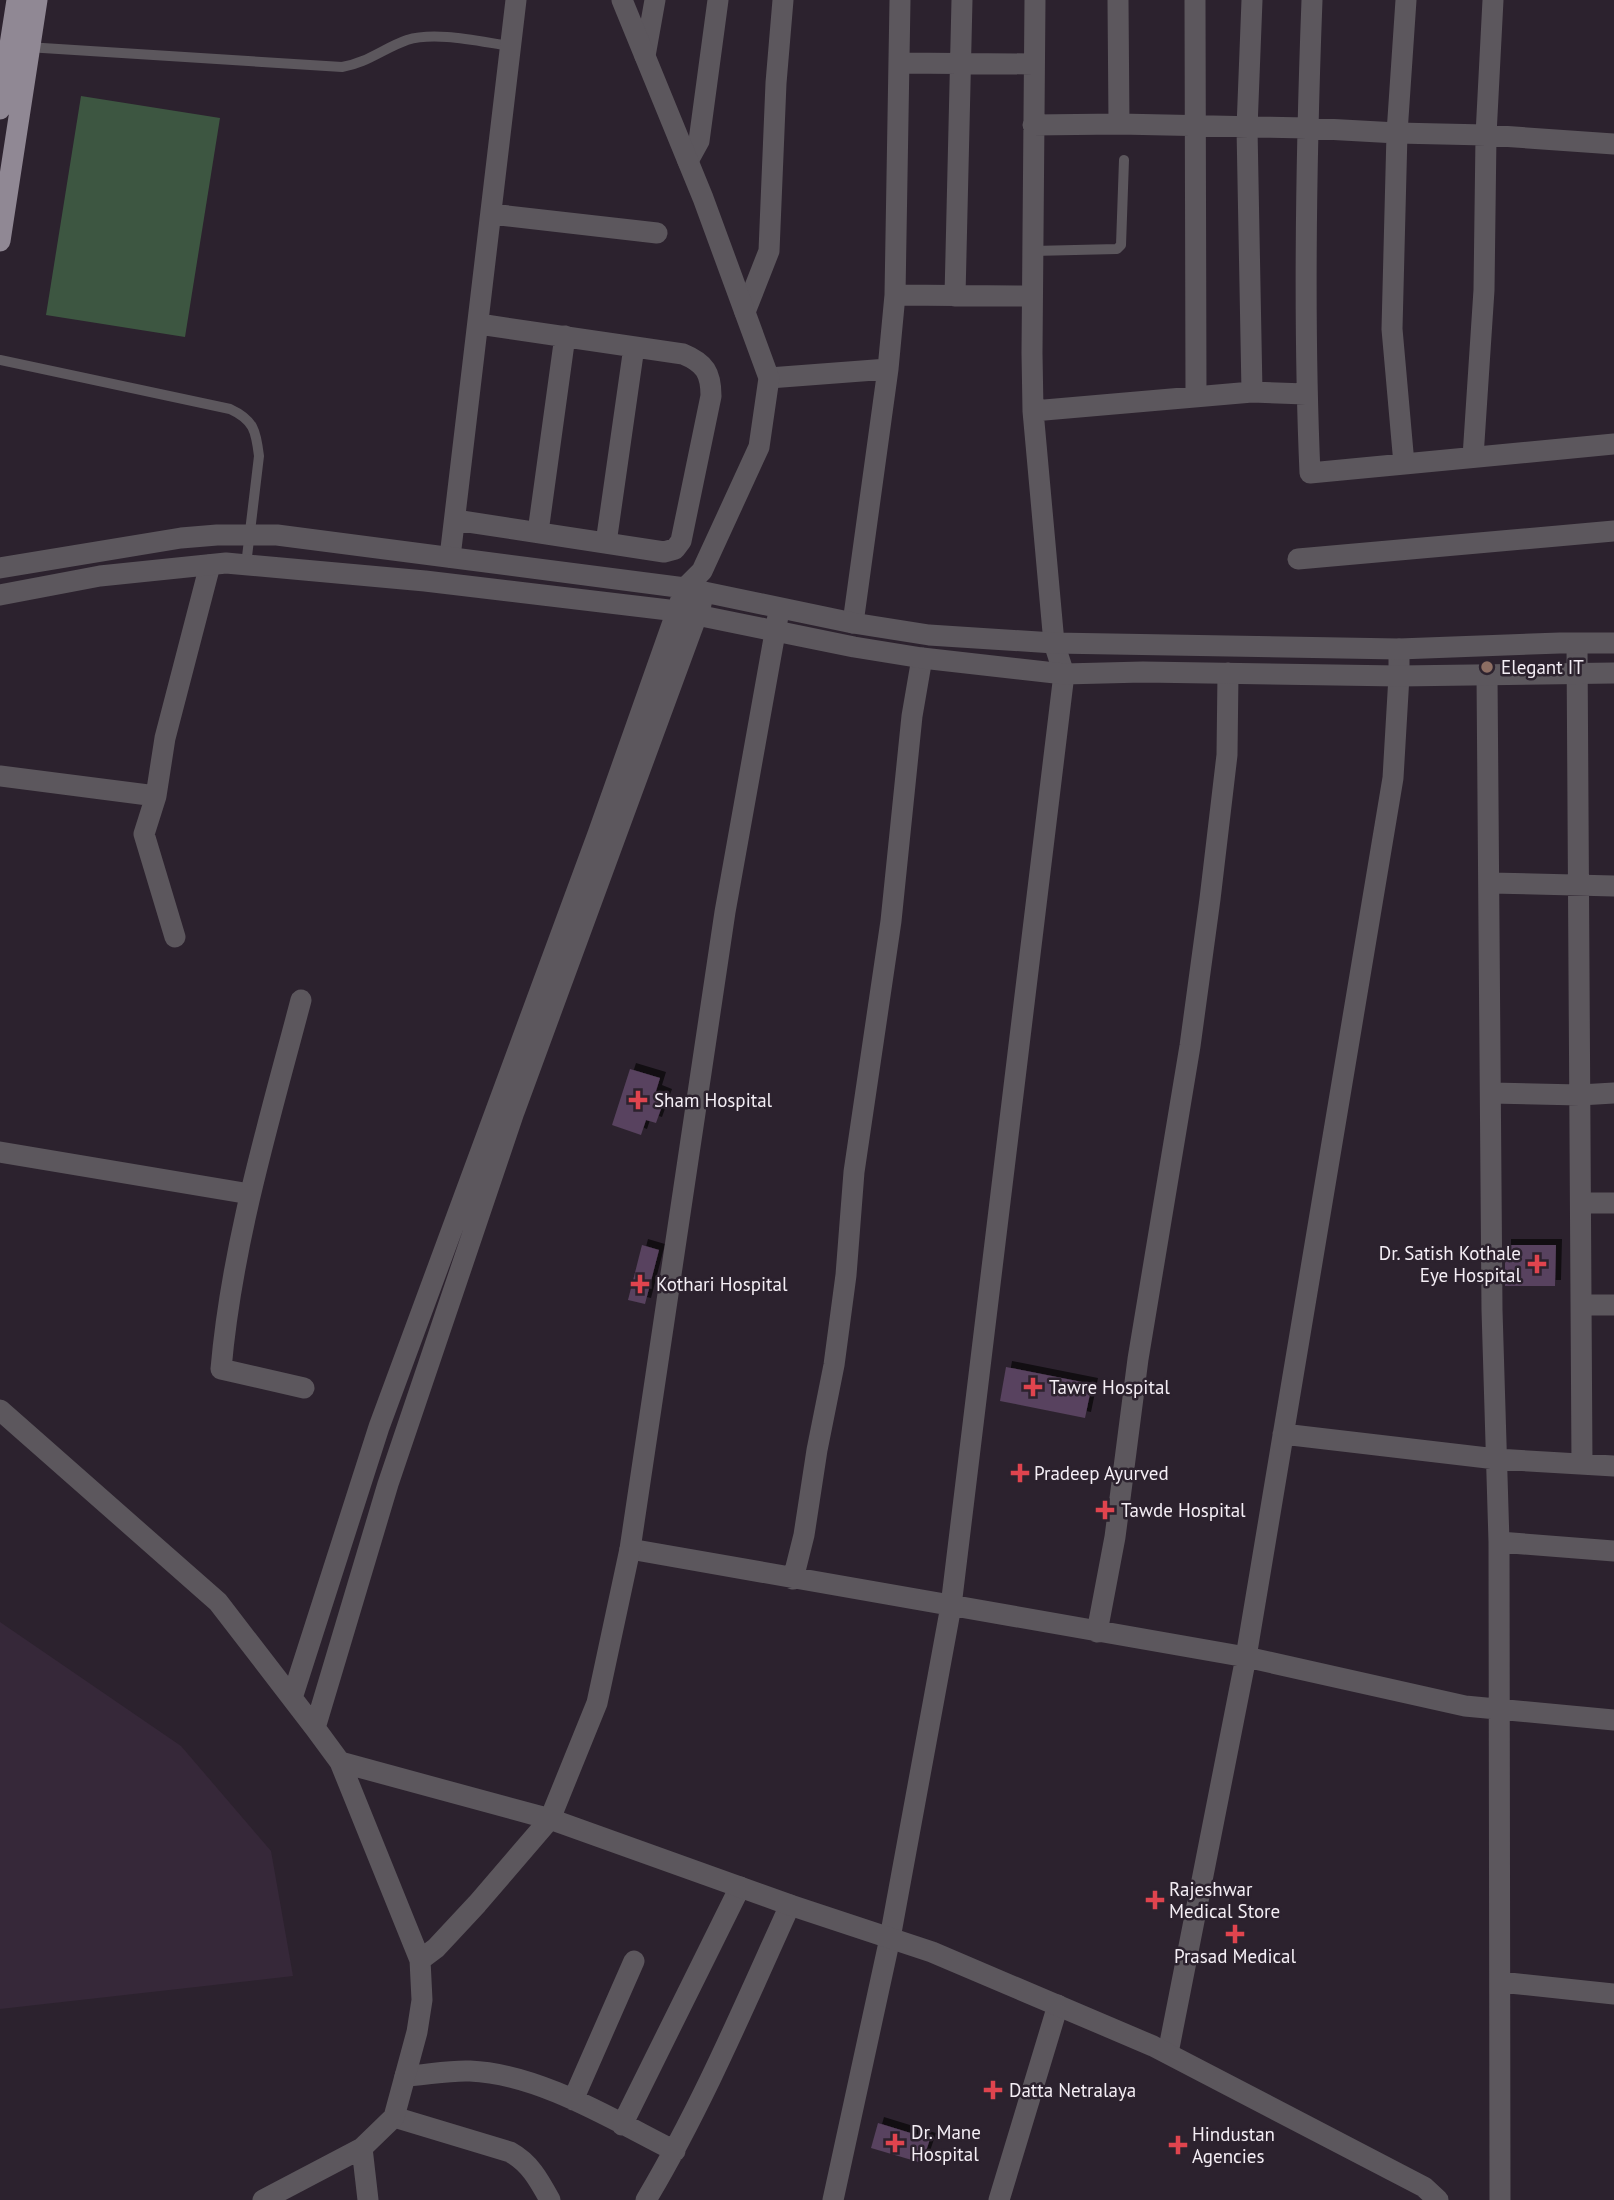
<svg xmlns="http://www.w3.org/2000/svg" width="1614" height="2200" font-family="'PT Sans',sans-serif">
<defs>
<filter id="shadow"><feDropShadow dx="6" dy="-6" stdDeviation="0" flood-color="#0009"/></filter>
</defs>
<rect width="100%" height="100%" fill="#2c222e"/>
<path fill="#362839" d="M0 1622 181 1746 271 1851 293 1976 0 2009Z"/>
<path fill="#3d5641" d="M81 96 220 118 185 337 46 315Z"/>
<path fill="#58425e" filter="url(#shadow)" d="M630 1069 660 1078 656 1091 666 1095 656 1123 646 1120 641 1135 612 1125Z
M642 1245 659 1250 645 1304 628 1300Z
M1505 1245H1556L1555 1286H1505Z
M1006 1367 1092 1384 1085 1418 1000 1401Z
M878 2123 930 2139 922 2163 871 2148Z"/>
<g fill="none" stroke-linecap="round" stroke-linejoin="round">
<path stroke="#5c575d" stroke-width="10" d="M27 47 342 67C367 63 384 48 407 40 436 31 481 42 511 46
M1033 251 1117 249 1121 245 1124 160
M0 360 230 409C254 420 256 431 259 456L246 565"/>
<path stroke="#5c575d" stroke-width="21" d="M1118 0 1119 124
M1195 0 1196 397
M1312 0C1306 158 1303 316 1310 473L1614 444
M645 56 655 0
M899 63 1034 64
M1033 125 1119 124 1307 128 1397 133 1486 135 1614 144
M688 161 699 141 718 0
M491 214 657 233
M895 295 1032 296
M955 296 962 0
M745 312 769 251 776 83 783 0
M769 378 888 369
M1252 392 1247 128 1252 0
M1033 411 1252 392 1306 394
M1473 457 1484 290 1486 135 1493 0
M1404 464 1392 329 1397 133 1406 0
M455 520 664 552 675 549 681 541 711 396C711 373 705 363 683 354L479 324
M538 532 565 336
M606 543 634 347
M450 557 516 0
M1298 559 1614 531
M853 623 888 369 895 295 900 0
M1577 644 1582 1464
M1487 674 1492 1310 1499 1542 1500 2200
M0 776 156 796
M1490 883 1614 886
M175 937 144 834 156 796 165 738 210 565
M301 1000C269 1122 232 1243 221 1369L304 1388
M1491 1093 1580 1095 1614 1093
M0 1152 250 1194
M1581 1203H1614
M1581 1305H1614
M1283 1434 1496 1459 1614 1466
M1499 1542 1614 1551
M630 1549 1246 1657 1465 1706 1614 1720
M793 1579 804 1535 817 1450 834 1365 846 1275 854 1172 891 921 912 716 922 658
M1097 1632 1115 1537 1138 1359 1190 1046 1210 899 1227 755 1228 673
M1500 1982 1614 1994
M1168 2053 1246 1657 1393 778 1399 676V649
M405 2076C426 2075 449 2070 470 2071 540 2074 613 2120 675 2151
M573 2100 634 1961
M394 2117 510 2152C530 2163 539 2180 550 2200
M622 2125 740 1887
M646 2200C702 2106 745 2004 790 1905
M833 2200 890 1938 951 1606 1064 674 1054 643 1033 411 1032 353 1035 0
M999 2200 1058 2005"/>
<path stroke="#5c575d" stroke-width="21" d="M0 568 181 538 217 535H277L685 588 853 623 929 635 1054 643 1399 649 1560 643H1614
M0 595 100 576 226 563 425 581 677 611 854 647 922 658 1064 674 1143 672 1399 676 1614 673
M0 1410 218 1602 315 1728 340 1762 420 1960 422 2000 417 2032 394 2117 362 2148 263 2200
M292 1698 379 1427 598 834 685 588 702 571 759 447 769 378 703 198 622 0
M315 1728 388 1484 514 1112 701 604
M340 1762 550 1819 790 1905 932 1952 1153 2046 1424 2187 1438 2200
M420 1960 436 1948 477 1904 550 1819 597 1703 630 1549 725 912 778 616
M362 2148 368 2200"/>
<path stroke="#908894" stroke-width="21" d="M0 109 17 0
M0 241 37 0"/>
</g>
<circle fill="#8d6e63" stroke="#2c222e" stroke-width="2.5" cx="1487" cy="667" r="7"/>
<g fill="#e0444e" stroke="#2c222e" stroke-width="2.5">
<path d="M634.5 1089.5h7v7h7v7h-7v7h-7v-7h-7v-7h7z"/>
<path d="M1533.5 1253.5h7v7h7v7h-7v7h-7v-7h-7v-7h7z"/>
<path d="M636.5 1273.5h7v7h7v7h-7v7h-7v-7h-7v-7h7z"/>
<path d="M1029.5 1376.5h7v7h7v7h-7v7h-7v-7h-7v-7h7z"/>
<path d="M1016.5 1462.5h7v7h7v7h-7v7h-7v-7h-7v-7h7z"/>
<path d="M1101.5 1499.5h7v7h7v7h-7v7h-7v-7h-7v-7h7z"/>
<path d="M1151.5 1889.5h7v7h7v7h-7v7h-7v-7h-7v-7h7z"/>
<path d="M1231.5 1923.5h7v7h7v7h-7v7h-7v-7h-7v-7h7z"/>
<path d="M989.5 2079.5h7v7h7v7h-7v7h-7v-7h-7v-7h7z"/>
<path d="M891.5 2132.5h7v7h7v7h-7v7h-7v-7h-7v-7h7z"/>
<path d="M1174.5 2134.5h7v7h7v7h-7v7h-7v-7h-7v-7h7z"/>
</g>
<g text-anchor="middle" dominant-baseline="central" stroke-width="5" stroke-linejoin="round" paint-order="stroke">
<g font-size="19" fill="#f4eef5" stroke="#2c222e" text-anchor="start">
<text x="1501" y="667">Elegant IT</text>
<text x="654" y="1100">Sham Hospital</text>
<text x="1521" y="1253" text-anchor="end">Dr. Satish Kothale<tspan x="1521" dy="22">Eye Hospital</tspan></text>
<text x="656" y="1284">Kothari Hospital</text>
<text x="1049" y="1387">Tawre Hospital</text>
<text x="1034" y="1473">Pradeep Ayurved</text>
<text x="1121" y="1510">Tawde Hospital</text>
<text x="1169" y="1889">Rajeshwar<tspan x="1169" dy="22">Medical Store</tspan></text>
<text x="1235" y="1956" text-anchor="middle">Prasad Medical</text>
<text x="1009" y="2090">Datta Netralaya</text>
<text x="911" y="2132">Dr. Mane<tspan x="911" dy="22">Hospital</tspan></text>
<text x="1192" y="2134">Hindustan<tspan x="1192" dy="22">Agencies</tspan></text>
</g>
</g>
</svg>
